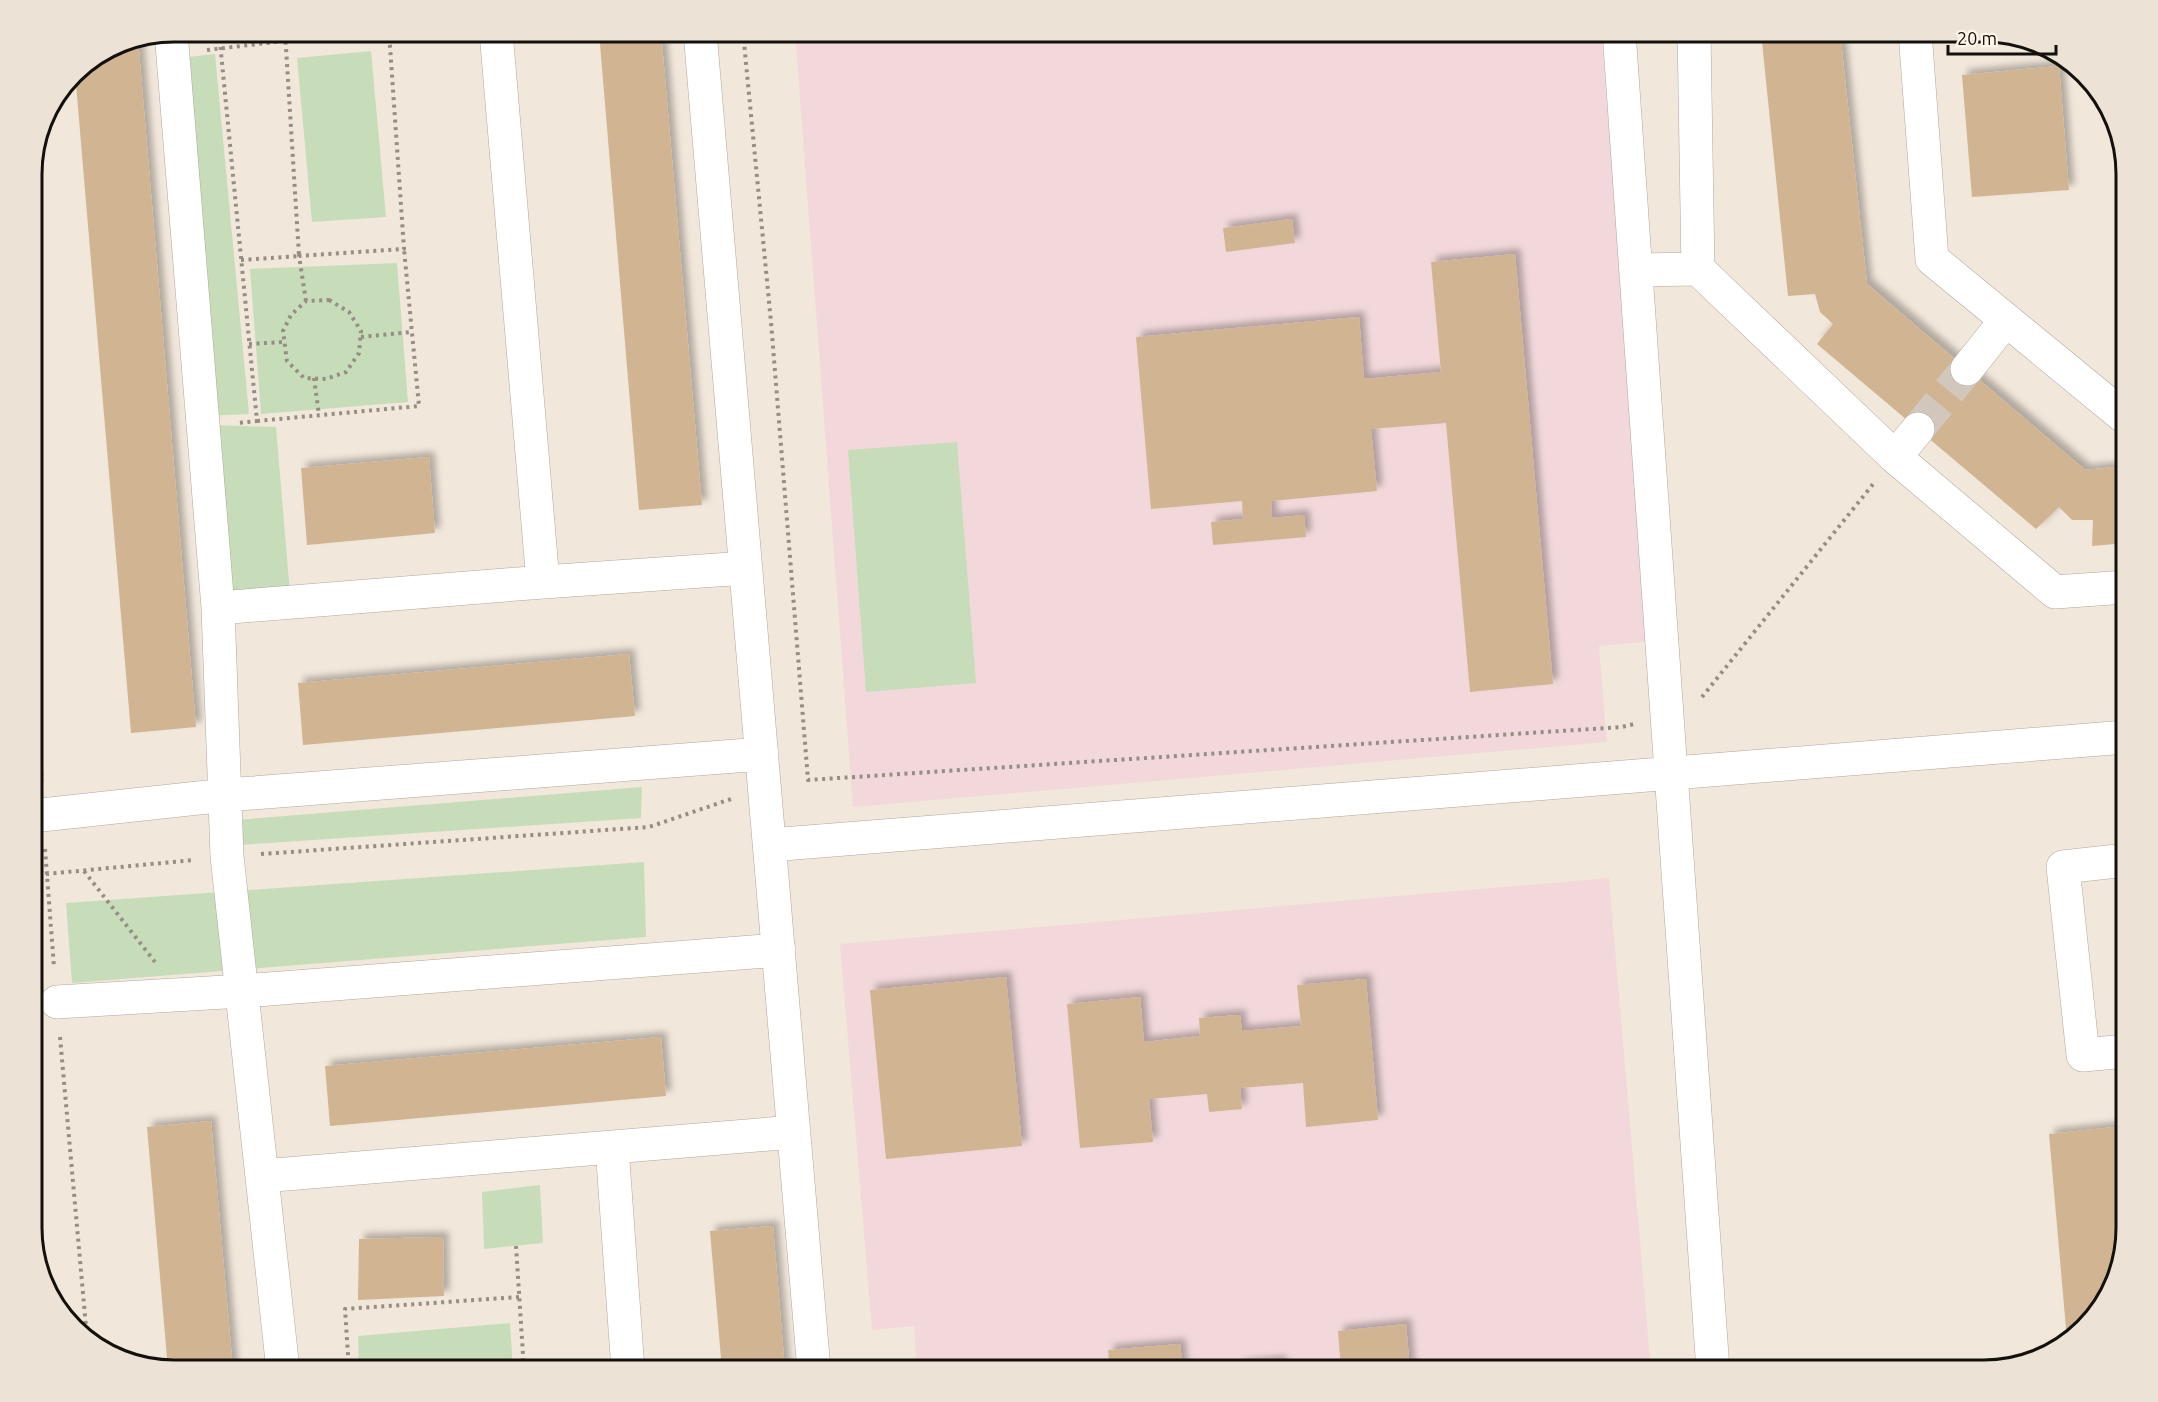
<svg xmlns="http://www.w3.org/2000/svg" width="2158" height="1402" font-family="Ubuntu,sans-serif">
<defs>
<filter id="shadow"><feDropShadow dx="5.5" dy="-5.5" stdDeviation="3" flood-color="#0004"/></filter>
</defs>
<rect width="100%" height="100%" fill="#f2e7db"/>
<path fill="#f2d8da" d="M795 32H1601L1652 641 1599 646 1607 742 853 807Z
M1609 878 1651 1370H917L914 1326 872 1330 840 944Z"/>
<path fill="#c7ddb9" d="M371 51 386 217 312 222 297 58Z
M215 54 249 414 208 416 179 58Z
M397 263 408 402 261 414 250 269Z
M212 425 276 427 290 593 227 600Z
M957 442 976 683 866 692 848 450Z
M642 787 641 818 240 845 237 820Z
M644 862 646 937 72 983 66 903Z
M540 1185 543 1243 484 1249 482 1192Z
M510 1323 513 1370H359L358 1336Z"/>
<path fill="#d1b593" filter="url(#shadow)" d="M599 32H661L702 505 639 510Z
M1761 32H1840L1867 284 2085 470 2126 466V543L2092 546 2093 520H2072L2059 507 2036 529 1817 344 1833 324 1820 312 1815 294 1788 296Z
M138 39 196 727 131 733 75 72 120 42Z
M2059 66 2069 190 1972 197 1962 75Z
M1292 219 1295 243 1226 252 1223 228Z
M1515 254 1553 684 1470 692 1446 423 1371 429 1377 491 1271 501 1272 518 1304 515 1306 537 1213 545 1211 522 1243 519 1242 501 1151 509 1136 337 1359 317 1364 379 1441 372 1431 262Z
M429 457 435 533 307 545 301 468Z
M629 654 635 716 303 745 298 683Z
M1006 977 1022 1146 886 1159 870 990Z
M1366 979 1378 1120 1306 1127 1303 1083 1240 1088 1242 1109 1209 1112 1207 1094 1149 1099 1153 1142 1080 1148 1067 1004 1140 997 1144 1042 1200 1036 1199 1018 1240 1015 1242 1031 1301 1026 1297 985Z
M661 1037 666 1096 330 1126 325 1066Z
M211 1121 233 1370H174L168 1369 147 1127Z
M2124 1126 2126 1150V1229L2103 1307 2067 1340 2049 1134Z
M773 1226 785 1370H722L710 1231Z
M443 1237 444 1296 358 1300 359 1239Z
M1406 1324 1410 1370H1341L1338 1331Z
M1180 1344 1183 1370H1110L1108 1350Z
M1281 1361 1282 1370H1239V1365Z"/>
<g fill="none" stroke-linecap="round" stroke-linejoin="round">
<path stroke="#d1c7bc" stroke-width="33" stroke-dasharray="33 16" stroke-linecap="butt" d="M1918 429 1967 369"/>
<defs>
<path id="minor" d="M171 32 218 608 227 856 283 1370
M496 32 543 582 746 568
M700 32 814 1370
M1619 32 1713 1370
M1694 32 1698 269
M1915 32 1932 259 2122 415H2126
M1636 270 1698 269 1895 457 2055 592 2126 587
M1967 369 2006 320
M1895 457 1918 429
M218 608 543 582
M32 816 226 795 762 754
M770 845 2126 737
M2126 860 2063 867 2083 1055 2126 1051
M57 1002 242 991 779 950
M612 1147 628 1370
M262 1176 794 1132"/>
</defs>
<use href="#minor" stroke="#b1a79c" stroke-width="34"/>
<path stroke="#968e85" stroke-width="4" stroke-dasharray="3 4.5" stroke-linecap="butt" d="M219 32 257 421 238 423
M743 32 771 322 808 780 1622 727 1634 724
M207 50 360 32
M241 260 299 256 285 32
M329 300 349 312 361 331 359 353 346 372 326 379 304 378 287 361 283 331 291 315 306 301Z
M306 301 299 256 404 249 389 32
M361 337 412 332
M249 344 283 342
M314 378 319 415
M257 421 419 406 404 249
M32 668 42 781
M1702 697 1874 483
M45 849 54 967
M261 854 649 827 731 799
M84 871 155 962
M46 874 194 860
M60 1037 87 1338
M516 1246 524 1370
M349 1370 345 1309 519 1297"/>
<use href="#minor" stroke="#fff" stroke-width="33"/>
</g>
<path d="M0 0H2158V1402H0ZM174 42H1984A132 132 0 0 1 2116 174V1228A132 132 0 0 1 1984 1360H174A132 132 0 0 1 42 1228V174A132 132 0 0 1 174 42Z" fill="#ece3d6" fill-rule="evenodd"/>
<path fill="none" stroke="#14100c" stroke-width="3" d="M174 42H1984A132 132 0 0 1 2116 174V1228A132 132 0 0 1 1984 1360H174A132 132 0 0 1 42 1228V174A132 132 0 0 1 174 42Z"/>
<path d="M1948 45v9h108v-9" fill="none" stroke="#14100c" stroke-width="3"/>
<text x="1957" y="45" font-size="18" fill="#14100c" stroke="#fff5e8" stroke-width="4.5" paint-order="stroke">20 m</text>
</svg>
